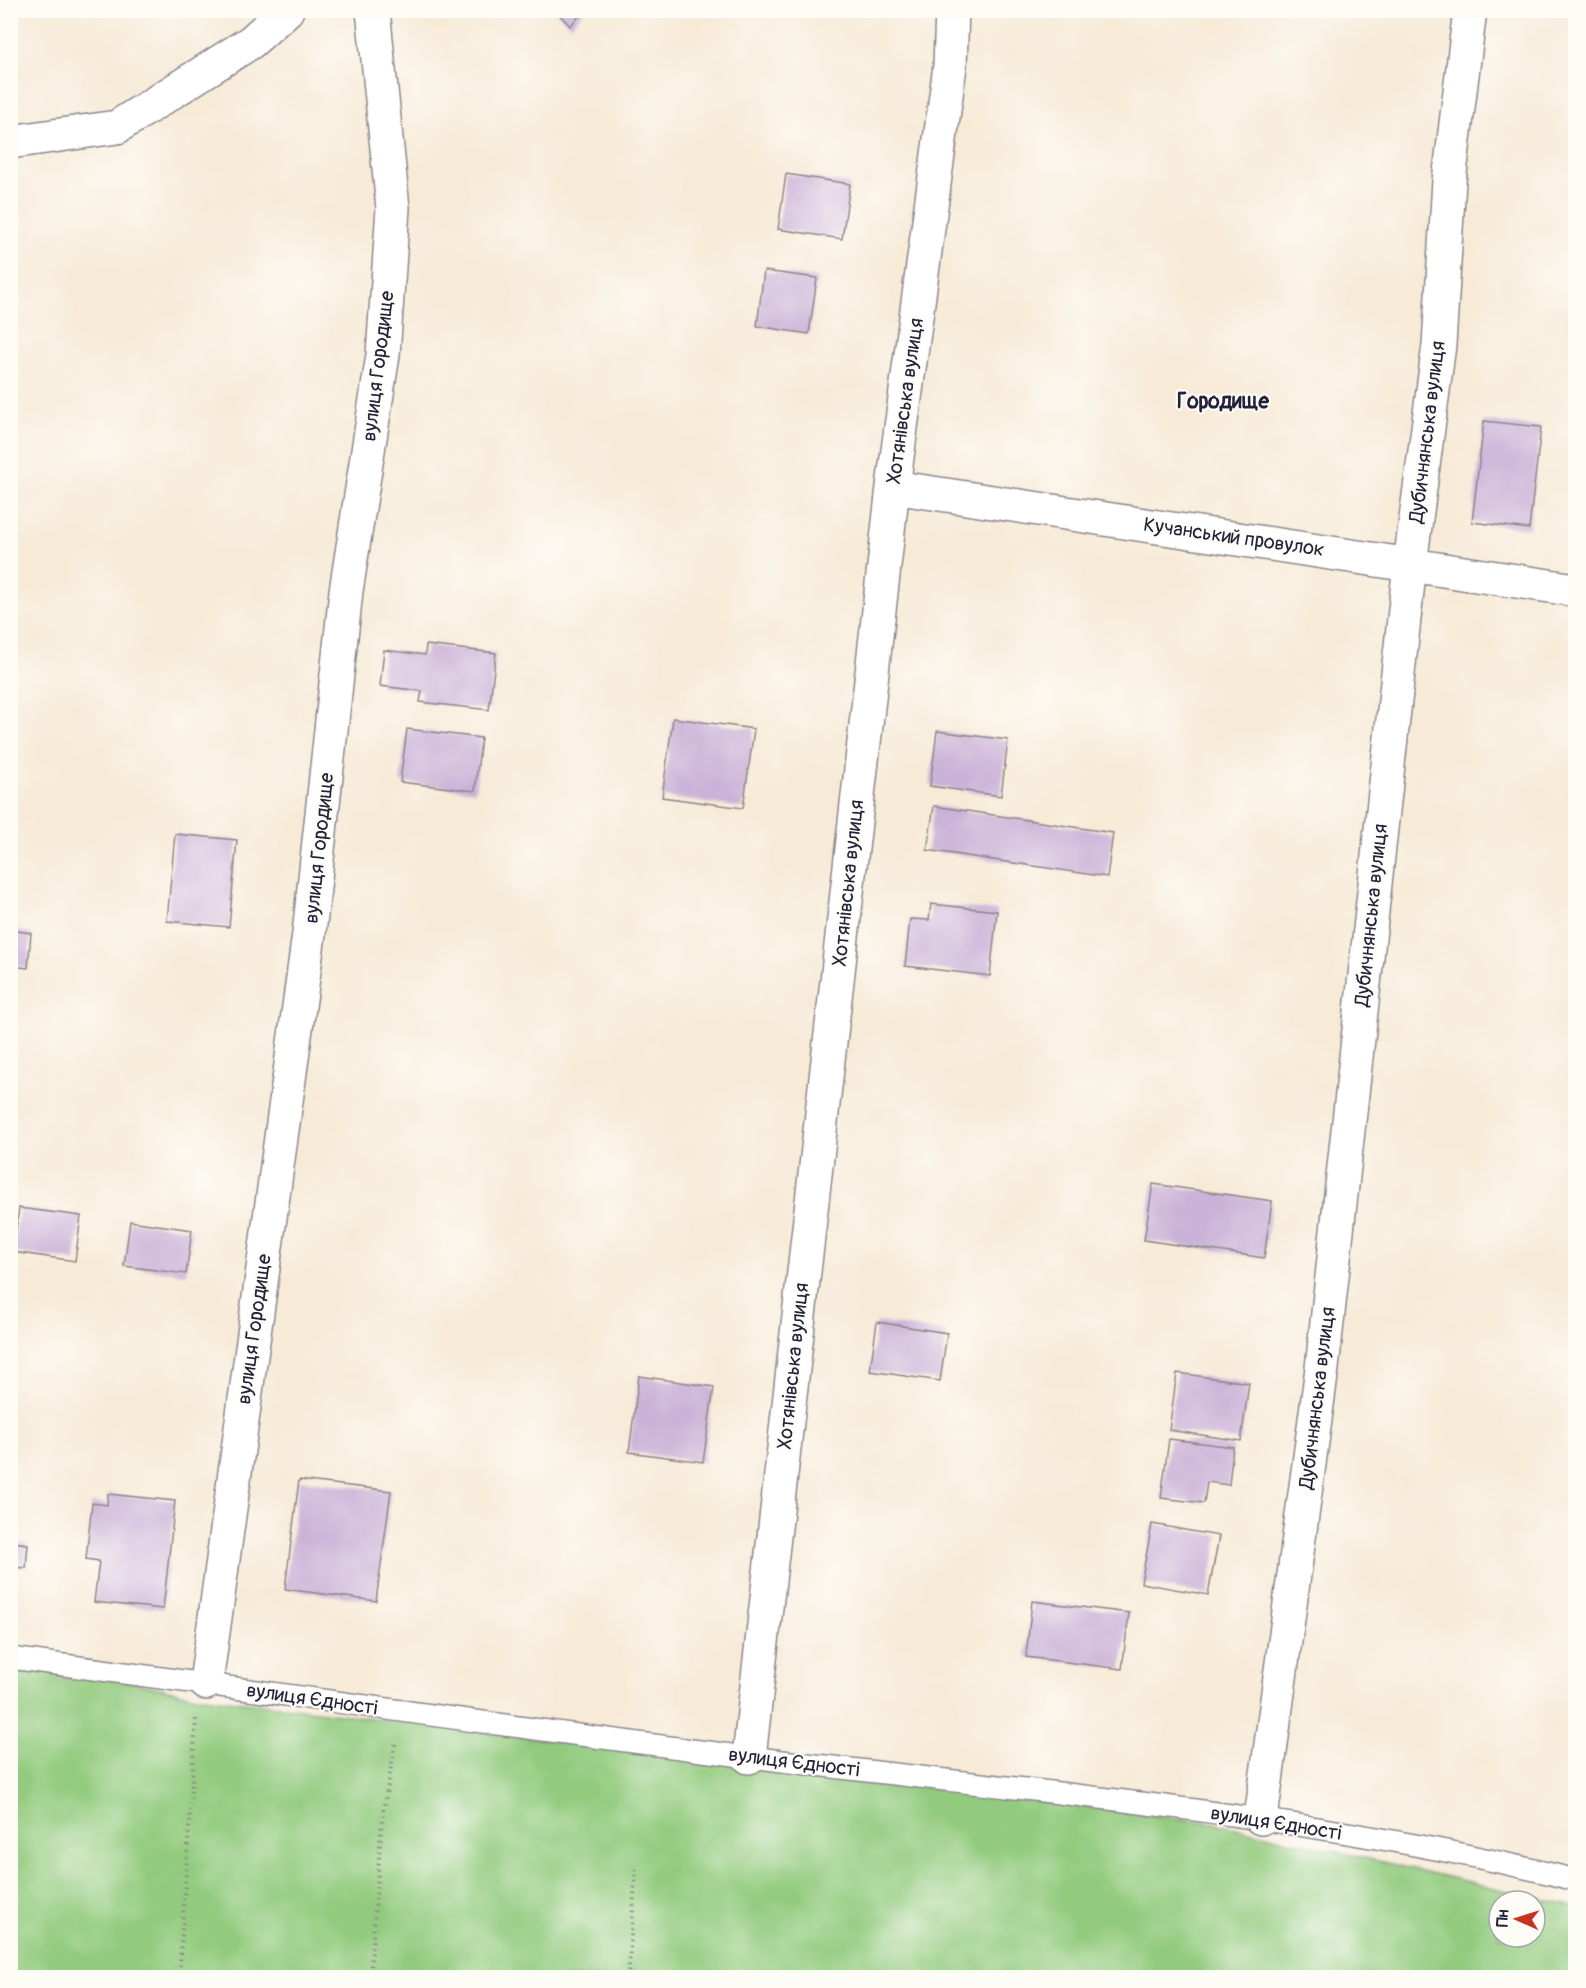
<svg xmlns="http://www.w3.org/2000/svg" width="1586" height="1988" font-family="Pangolin,sans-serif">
<rect width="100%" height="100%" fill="#fdfcf7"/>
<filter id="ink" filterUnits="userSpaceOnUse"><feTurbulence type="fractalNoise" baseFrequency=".0167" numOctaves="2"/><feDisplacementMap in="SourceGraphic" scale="12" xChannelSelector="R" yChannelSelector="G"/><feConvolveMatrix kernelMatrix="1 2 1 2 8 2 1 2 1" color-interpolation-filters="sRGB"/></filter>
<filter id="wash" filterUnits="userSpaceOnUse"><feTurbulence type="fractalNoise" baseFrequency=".008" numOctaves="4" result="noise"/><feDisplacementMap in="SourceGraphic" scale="24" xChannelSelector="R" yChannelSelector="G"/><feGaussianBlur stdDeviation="1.35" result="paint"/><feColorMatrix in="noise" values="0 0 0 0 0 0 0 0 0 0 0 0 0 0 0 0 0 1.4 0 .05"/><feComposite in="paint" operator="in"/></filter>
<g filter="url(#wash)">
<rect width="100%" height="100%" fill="#f7ead7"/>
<path fill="#92cb7e" stroke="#5a765c" stroke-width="1.5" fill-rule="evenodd" d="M11 1656 196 1696 1215 1823 1576 1907 1575 1978H11ZM1499 1901H1535V1937H1499Z"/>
<g id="blocks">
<path fill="#cbb2d8" d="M555 10H585L570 26Z
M786 174 850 184 842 239 778 229Z
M764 271 817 278 809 334 757 326Z
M1484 421 1541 427 1529 529 1472 522Z
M426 645 496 653 489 710 420 702 422 691 380 686 384 650 425 655Z
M673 718 754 729 743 808 662 797Z
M407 729 481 738 475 791 400 782Z
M937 731 1008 740 1001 796 930 786Z
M934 806 1113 833 1107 877 927 850Z
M175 834 237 840 229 927 167 921Z
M931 904 997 911 990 976 905 966 910 919 929 920Z
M10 930 31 933 28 968 10 966Z
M1153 1184 1272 1201 1264 1258 1144 1240Z
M19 1208 81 1216 75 1261 13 1252Z
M130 1221 192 1230 186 1274 124 1266Z
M877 1322 947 1333 940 1381 870 1371Z
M1177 1373 1249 1383 1241 1441 1169 1430Z
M639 1376 714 1387 703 1462 629 1452Z
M1169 1439 1233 1447 1229 1485 1207 1482 1204 1503 1161 1498Z
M299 1480 391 1491 376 1601 285 1589Z
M108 1494 175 1501 163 1609 94 1602 99 1561 86 1559 92 1503 107 1505Z
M1152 1524 1219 1536 1208 1595 1141 1583Z
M10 1528H13L12 1542 28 1544 26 1568 10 1567Z
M1032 1601 1129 1613 1122 1669 1026 1657Z"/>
</g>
</g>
<g filter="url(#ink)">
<use href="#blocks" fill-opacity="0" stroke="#8c8689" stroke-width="1.5"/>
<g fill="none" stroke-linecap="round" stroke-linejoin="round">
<defs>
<path id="lane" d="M10 1658C268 1691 525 1730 782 1761 1047 1793 1316 1815 1576 1880"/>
<path id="street" d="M10 142 117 127 251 42 287 10
M893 487 1576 590
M206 1683 309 934 346 591 383 355 393 208 373 10
M749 1757 893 487 950 66 952 10
M1261 1818 1322 1368 1410 564 1439 345 1449 181 1470 10"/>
</defs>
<use href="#lane" stroke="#8c8689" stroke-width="24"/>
<use href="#street" stroke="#8c8689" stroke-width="36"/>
<path stroke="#8c8689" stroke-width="4" stroke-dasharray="1.5 4.5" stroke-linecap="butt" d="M179 1978 196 1718
M370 1978 382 1818 396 1740
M628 1978 636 1867"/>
<use href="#lane" stroke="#fff" stroke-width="21"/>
<use href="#street" stroke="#fff" stroke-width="33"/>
</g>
</g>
<g text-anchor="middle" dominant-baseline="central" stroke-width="4.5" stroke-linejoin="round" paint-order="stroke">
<g font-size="20" fill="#22223b" stroke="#fdfcf7">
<text transform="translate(378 366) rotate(-83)">вулиця Городище</text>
<text transform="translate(905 401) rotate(-82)">Хотянівська вулиця</text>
<text transform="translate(1427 432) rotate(-83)">Дубичнянська вулиця</text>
<text transform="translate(1234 537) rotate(8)">Кучанський провулок</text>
<text transform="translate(319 848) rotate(-84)">вулиця Городище</text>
<text transform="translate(848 883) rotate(-84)">Хотянівська вулиця</text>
<text transform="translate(1371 915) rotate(-84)">Дубичнянська вулиця</text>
<text transform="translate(254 1329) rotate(-82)">вулиця Городище</text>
<text transform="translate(793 1366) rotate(-84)">Хотянівська вулиця</text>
<text transform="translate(1317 1398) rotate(-83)">Дубичнянська вулиця</text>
<text transform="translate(312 1699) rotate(8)">вулиця Єдності</text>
<text transform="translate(794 1762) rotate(7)">вулиця Єдності</text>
<text transform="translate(1276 1823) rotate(9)">вулиця Єдності</text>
</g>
<g font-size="21" font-weight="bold" fill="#22223b" stroke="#fdfcf7">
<text x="1223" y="401">Городище</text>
</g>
</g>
<rect width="1586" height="1988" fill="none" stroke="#fdfcf7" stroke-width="36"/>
<g transform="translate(1517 1919) rotate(273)"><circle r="28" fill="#fdfcf7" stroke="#a5a5ac" stroke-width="1.5"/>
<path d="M0-4.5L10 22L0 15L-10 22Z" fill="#c8321e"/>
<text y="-9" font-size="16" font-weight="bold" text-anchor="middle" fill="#22223b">Пн</text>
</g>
</svg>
